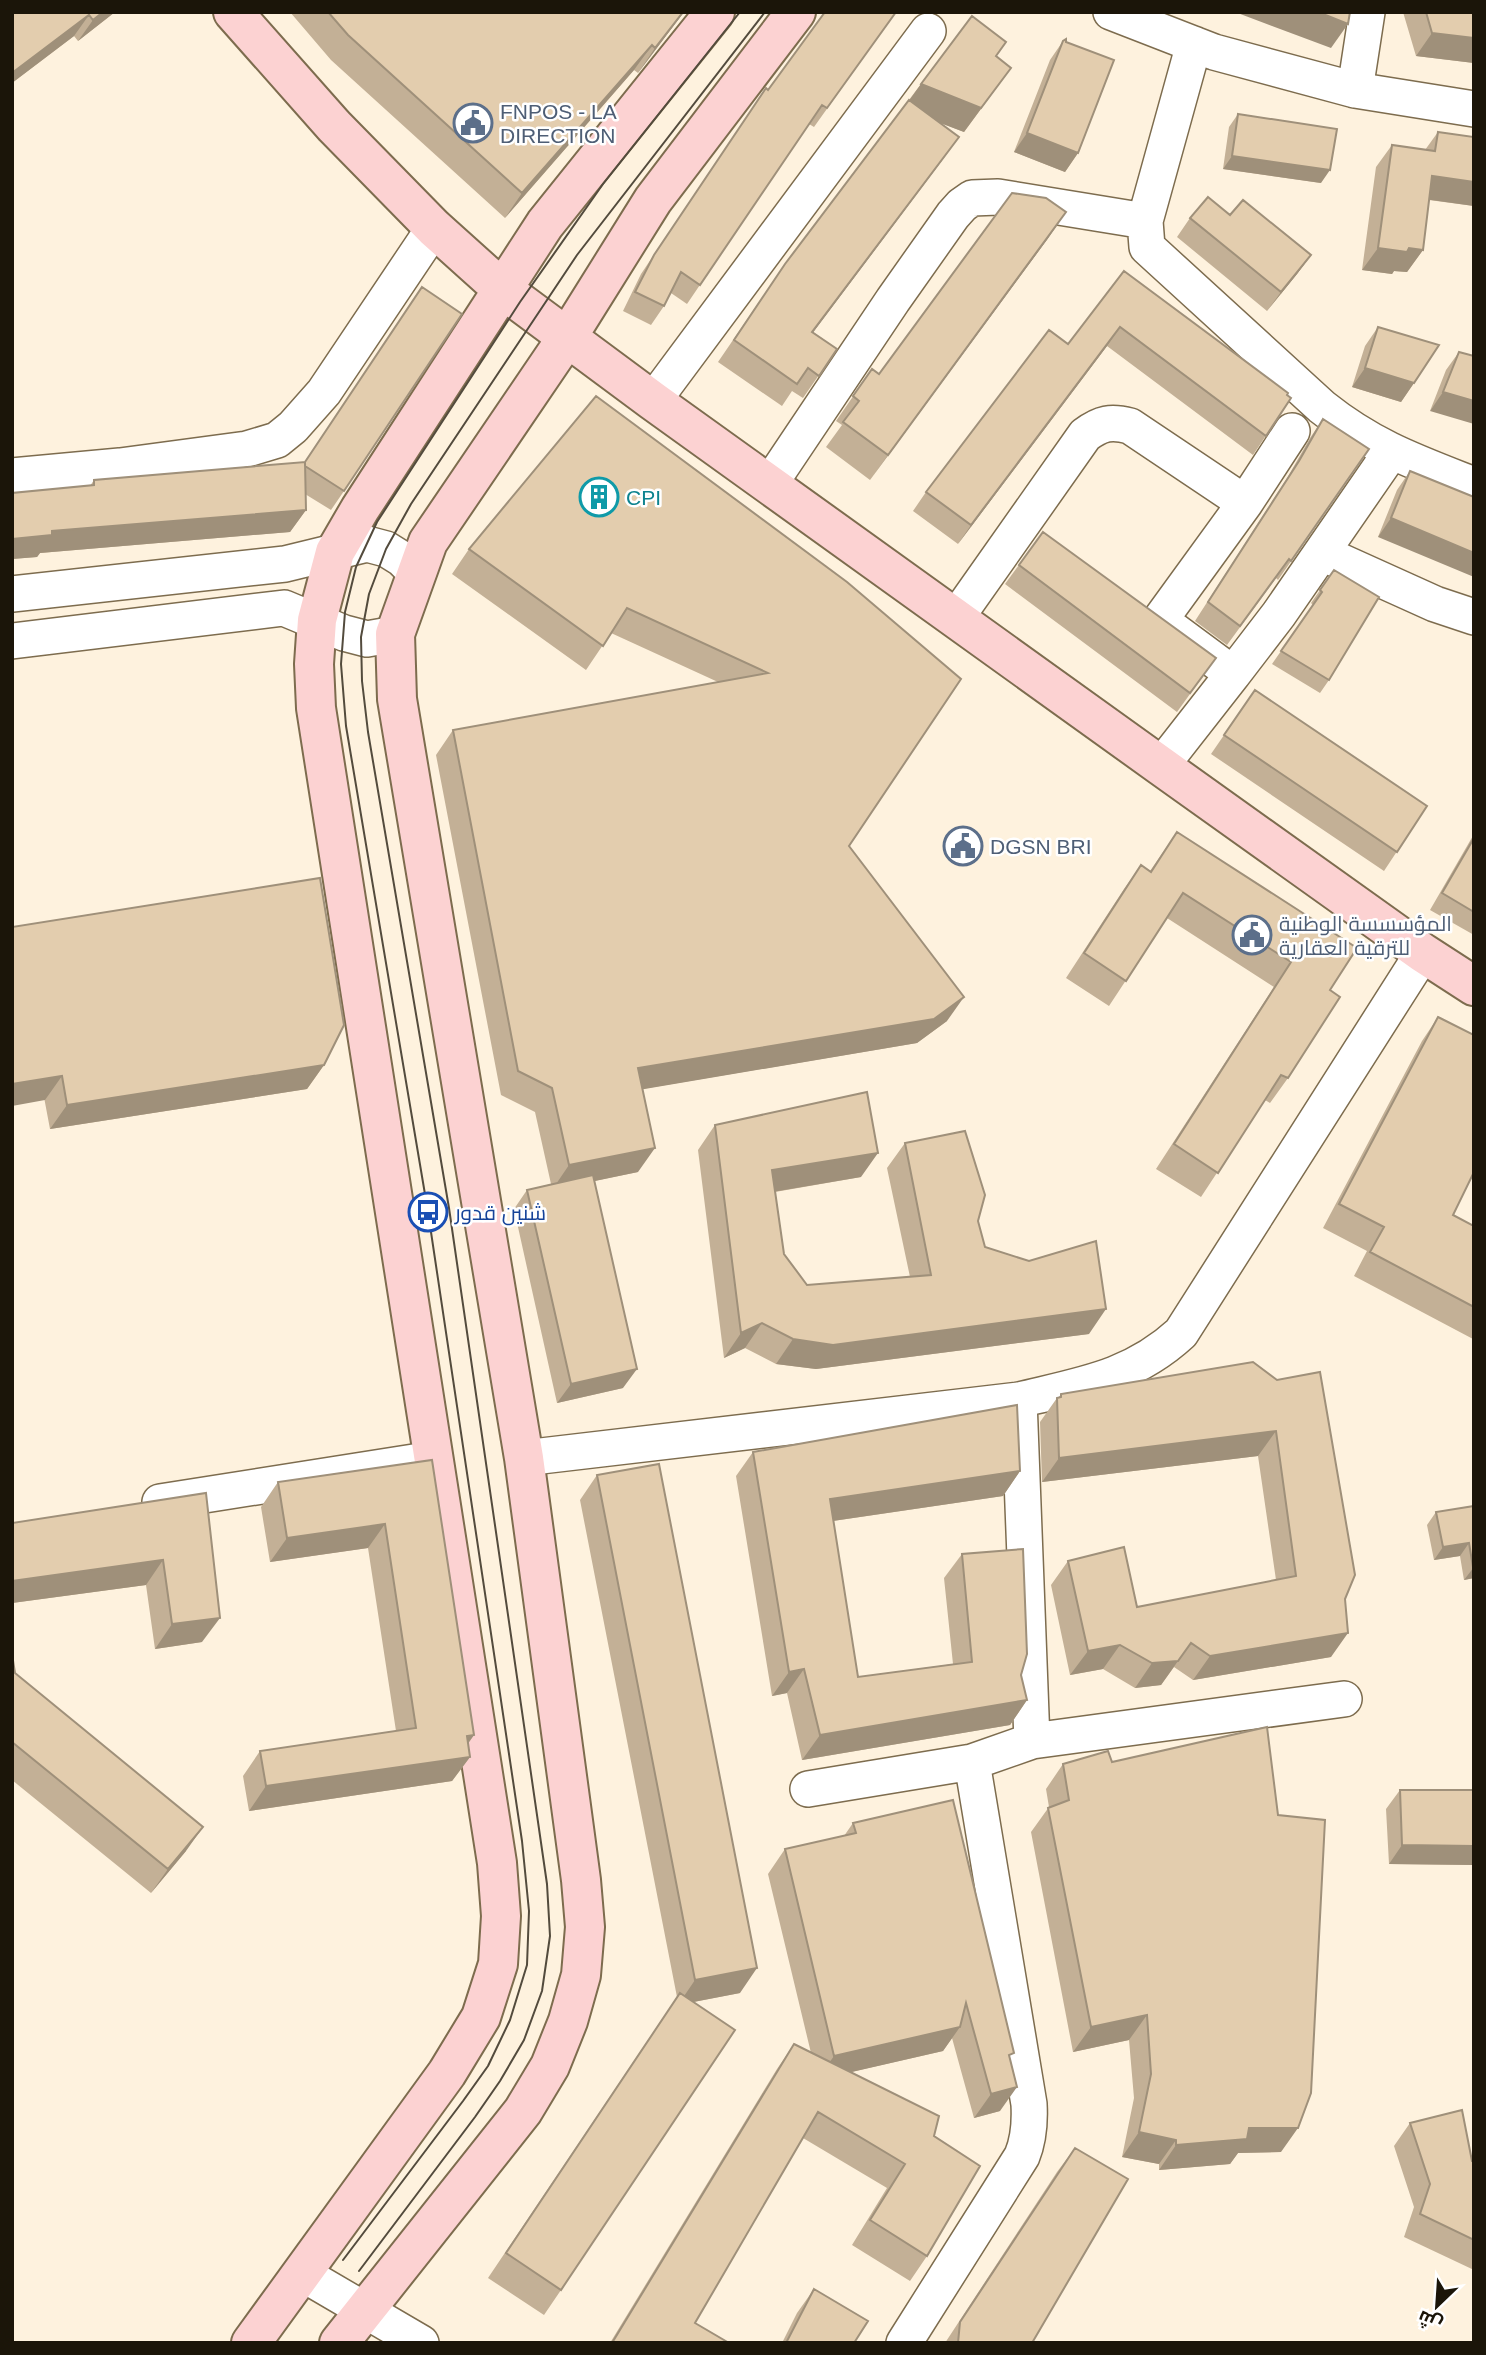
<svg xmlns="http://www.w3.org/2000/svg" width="1486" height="2355" font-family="Helvetica,Cairo,sans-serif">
<rect width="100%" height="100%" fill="#fef2de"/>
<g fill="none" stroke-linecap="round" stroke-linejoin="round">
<defs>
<path id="street" d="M1111 12 1214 52 1355 90
M1367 12 1355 90 1474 109
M1194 44 1145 221 1147 247 1322 407C1372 447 1415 462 1474 485
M653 401 928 31
M12 476 120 466 247 449 277 440 293 427 324 392 434 228
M769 485 893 300 953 215 962 205 972 198 998 197 1145 221
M1322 553 1435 604 1474 617
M12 594 285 564 367 544 386 549 402 559 417 574
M956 618 1085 435C1101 423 1111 421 1130 426L1245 503
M12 641 284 608 344 633 367 639 395 634
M1233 674 1279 614 1391 452
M1161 766 1233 674 1160 620 1245 503 1292 431
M1019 1400 1032 1741
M524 1458 1019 1400C1081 1385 1132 1378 1181 1333L1423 953
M160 1502 433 1459
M808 1789 972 1762 1032 1741 1344 1699
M303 2274 421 2343
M904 2343 1022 2156C1029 2139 1030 2122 1029 2104L972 1762"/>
<path id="secondary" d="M233 12 334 126 434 228 502 289 653 401 1161 766 1423 953 1474 986
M251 2343 447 2073 481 2017 498 1964 501 1916 497 1863 316 708 314 664 317 620 335 552 360 509 545 224 715 12
M339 2343 523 2111 550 2066 568 2021 581 1975 585 1927 581 1880 524 1458 397 699 395 634 428 542 568 336 653 200 796 12"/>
</defs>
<use href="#street" stroke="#7d6c4e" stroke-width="38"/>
<use href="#secondary" stroke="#7d6c4e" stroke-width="42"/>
<use href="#street" stroke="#fff" stroke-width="35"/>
<use href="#secondary" stroke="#fcd2d2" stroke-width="38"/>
<path stroke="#534b3d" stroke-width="2" d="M343 2260 463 2101 488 2066 510 2020 527 1965 529 1911 522 1841 428 1212 346 726 341 664 345 612 356 567 377 522 520 302 603 184 740 12
M359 2271 475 2117 500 2081 524 2040 542 1991 550 1936 547 1884 449 1208 368 732 362 681 361 637 369 594 386 549 411 504 577 255 765 12"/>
</g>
<path fill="#c3b096" d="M12 12H115L78 41 74 36 12 83Z
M290 12H684L638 73 634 70 505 218 331 60Z
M896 12 814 127 809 124 687 304 671 293 664 306 651 325 623 311 641 274 753 107 768 90Z
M1403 12H1474V63L1416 56Z
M1063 41 1078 153 1065 172 1014 152 1050 60Z
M996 56 1011 68 964 132 941 123 943 159 813 332 837 349 803 398 792 391 782 406 718 362 785 264 921 84Z
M1238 114 1321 183 1223 169 1229 127Z
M1438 132 1474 206 1429 200 1423 250 1407 272 1394 271 1392 274 1362 270 1376 167 1392 145 1425 150Z
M1230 215 1311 255 1297 274 1267 311 1177 237 1190 218Z
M1049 237 870 480 826 447 842 425 836 421 872 369 879 374Z
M1124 271 1291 398 1253 455 1107 346 958 544 913 511 926 492 1068 344Z
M1378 327 1414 383 1401 402 1352 387 1365 346Z
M1459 352 1474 356 1430 411 1446 370Z
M1323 419 1369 449 1278 580 1276 578 1227 645 1195 621 1286 480 1310 438Z
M304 462 344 491 331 510 305 494 306 510 290 532 40 553 37 557 12 559 90 486 94 480Z
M1410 471 1474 497 1378 537 1397 490Z
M469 549 847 582 849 846 947 1021 917 1043 642 1089 638 1172 594 1181 623 1388 557 1403 514 1209 527 1190 551 1184 535 1112 501 1095 436 755 453 730 718 682 611 633 586 670 452 574Z
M1019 565 1216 658 1177 712 1005 584Z
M1334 570 1329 680 1320 693 1272 664 1313 605 1311 603Z
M1255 690 1427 806 1384 871 1211 754Z
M1177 832 1330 990 1288 1078 1270 1103 1265 1100 1201 1197 1156 1169 1274 987 1167 918 1109 1006 1066 978 1124 889 1141 865 1150 871Z
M1474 834V935L1430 910Z
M12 927 324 1065 307 1089 50 1129Z
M1438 1017 1453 1215 1474 1226V1337L1473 1339 1354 1276 1367 1251 1323 1228 1422 1041Z
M715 1125 861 1177 775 1192 784 1254 807 1285 910 1277 887 1168 905 1143 978 1221 985 1247 1089 1334 816 1369 776 1364 745 1348 724 1358 698 1150Z
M1253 1362 1345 1599 1331 1657 1193 1680 1174 1667 1161 1685 1135 1688 1103 1669 1070 1675 1051 1585 1068 1561 1137 1607 1276 1580 1258 1456 1042 1482 1040 1422 1057 1398 1059 1397 1061 1394Z
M753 1452 1020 1471 1003 1496 833 1521 858 1677 953 1664 944 1578 962 1554 1021 1675 1027 1700 1010 1725 802 1760 787 1693 772 1696 736 1476Z
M432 1460 474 1735 468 1744 470 1757 452 1781 249 1811 243 1776 260 1751 396 1731 368 1548 270 1562 261 1507 278 1482Z
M597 1475 740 1993 693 2002 561 2290 544 2315 488 2278 677 1997 580 1500Z
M206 1493 202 1642 155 1649 146 1585 12 1603V1523Z
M1474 1506V1578L1464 1580 1460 1556 1434 1560 1427 1525 1436 1512Z
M12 1654 15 1673 186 1851 151 1893 12 1780Z
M1063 1764 1281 2152 1238 2153 1230 2164 1159 2170V2164L1122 2157 1134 2098 1129 2040 1073 2052 1031 1832 1049 1807 1046 1789Z
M1400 1790H1474V1865L1389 1864 1386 1809Z
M853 1823 1010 2059 1000 2111 974 2118 952 2038 943 2051 851 2072 934 2136 927 2256 910 2281 852 2245 887 2188 803 2138 695 2323 729 2343H610L777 2069 794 2044 811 2053 768 1874 785 1849 844 1836Z
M1410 2123 1474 2162V2270L1404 2237 1414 2207 1394 2146Z
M1075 2148 1032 2343H945L1057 2172Z
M814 2289 854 2343H782L797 2313Z"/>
<path fill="#9f907a" d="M103 12H115L78 41 93 20Z
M683 12H684L638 73 655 48Z
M1235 12H1318L1348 24 1331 48Z
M89 15 74 36 12 83V73Z
M1432 33 1474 38V63L1416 56Z
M652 45 634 70 505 218 522 193Z
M1011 68 964 132 903 109 921 84Z
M1027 133 1078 153 1065 172 1014 152Z
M959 137 943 159 797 354 812 332Z
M1232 156 1330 170 1321 183 1223 169Z
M1432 176 1474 182V206L1417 198Z
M1066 212 1049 237 870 480 888 455Z
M1378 248H1409L1423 250 1407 272 1394 271 1392 274 1362 270Z
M1311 255 1297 274 1267 311 1281 292Z
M1120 327 1107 346 958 544 971 525Z
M1365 368 1414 383 1401 402 1352 387Z
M1443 392 1474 401V424L1430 411Z
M306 510 290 532 40 553 37 557 12 559V539L52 531Z
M1391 518 1474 553V577L1378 537Z
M964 997 947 1021 917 1043 621 1093 638 1068Z
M324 1065 307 1089 50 1129 67 1105Z
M62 1076 45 1100 12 1106V1084Z
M655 1148 638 1172 552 1190 569 1165Z
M878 1153 861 1177 755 1195 772 1170Z
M1106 1309 1089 1334 816 1369 776 1364 793 1339Z
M762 1323 745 1348 724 1358 741 1333Z
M637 1369 623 1388 557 1403 571 1384Z
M1276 1431 1258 1456 1042 1482 1059 1458Z
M1020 1471 1003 1496 812 1524 830 1499Z
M385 1524 368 1548 270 1562 287 1538Z
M1469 1543 1460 1556 1434 1560 1443 1547Z
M163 1560 146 1585 12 1603V1581Z
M1474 1567V1578L1464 1580Z
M220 1618 202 1642 155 1649 172 1624Z
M1348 1633 1331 1657 1193 1680 1210 1656Z
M1120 1645 1103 1669 1070 1675 1088 1651Z
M1178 1661 1161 1685 1135 1688 1152 1663Z
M804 1669 787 1693 772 1696 789 1672Z
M1027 1700 1010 1725 802 1760 820 1735Z
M474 1735 457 1758 470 1757 452 1781 249 1811 266 1786Z
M203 1827 186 1851 151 1893 168 1869Z
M1402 1845 1474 1846V1865L1389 1864Z
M757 1968 740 1993 678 2005 695 1980Z
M1147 2015 1129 2040 1073 2052 1091 2027Z
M960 2027 943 2051 817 2080 834 2056Z
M1017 2087 1000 2111 974 2118 991 2094Z
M1249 2128H1298L1281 2152 1238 2153 1230 2164 1159 2170 1176 2145Z
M1139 2132 1176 2140 1159 2164 1122 2157Z"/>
<path fill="#e3cdae" stroke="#9f907a" stroke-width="2" d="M12 12H103L93 20 89 15 12 73Z
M328 12H683L655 48 652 45 522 193 348 35Z
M825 12H896L827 108 822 105 700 285 681 272 664 306 635 292 654 255 766 88 768 90Z
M1318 12H1350L1348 24Z
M1426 12H1474V38L1432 33Z
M972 16 1006 42 996 56 1011 68 981 108 921 84Z
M1066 39V42L1114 60 1078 153 1027 133 1063 41Z
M909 100 959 137 812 332 837 349 819 376 808 368 797 384 734 340 785 264Z
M1238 114 1337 129 1330 170 1232 156Z
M1438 132 1474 137V182L1432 176 1423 250 1409 248 1407 252 1378 248 1392 145 1435 151Z
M1012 193 1046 198 1066 212 888 455 843 422 859 401 853 396 872 369 879 374Z
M1208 197 1230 215 1243 200 1311 255 1281 292 1190 218Z
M1124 271 1288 393 1287 395 1291 398 1266 436 1120 327 971 525 926 492 1049 330 1068 344Z
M422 287 462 314 344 491 305 466V462Z
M1378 327 1439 345 1414 383 1365 368Z
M1459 352 1474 356V401L1443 392Z
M596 396 847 582 961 679 849 846 964 997 934 1019 638 1068 655 1148 569 1165 552 1088 518 1071 453 730 768 673 627 608 603 646 469 549Z
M1323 419 1369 449 1291 561 1289 559 1240 626 1208 602 1299 461Z
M305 462 306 510 52 531V535L12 539V493L94 485V480Z
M1410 471 1474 497V553L1391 518Z
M1043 532 1216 658 1190 693 1019 565Z
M1334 570 1379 597 1329 680 1281 651 1322 592 1320 590Z
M1255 690 1427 806 1397 852 1224 735Z
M1177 832 1357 948 1330 990 1340 997 1288 1078 1281 1075 1218 1173 1174 1144 1291 962 1183 893 1126 981 1084 953 1141 865 1151 872Z
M1474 838V912L1442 893Z
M320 878 344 1025 324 1065 67 1105 62 1076 12 1084V927Z
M1438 1017 1474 1035V1172L1453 1215 1474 1226V1307L1370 1252 1384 1227 1339 1204Z
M867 1092 878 1153 772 1170 784 1254 807 1285 931 1275 905 1143 965 1131 985 1195 978 1221 985 1247 1029 1261 1096 1241 1106 1309 833 1345 793 1339 762 1323 741 1333 715 1125Z
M593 1175 637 1369 571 1384 527 1190Z
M1253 1362 1277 1380 1320 1372 1355 1575 1345 1599 1348 1633 1210 1656 1191 1643 1178 1661 1152 1663 1120 1645 1088 1651 1068 1561 1124 1547 1137 1607 1296 1576 1276 1431 1059 1458 1057 1398 1061 1397V1394Z
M1017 1405 1020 1471 830 1499 858 1677 972 1662 962 1554 1023 1549 1027 1654 1021 1675 1027 1700 820 1735 804 1669 789 1672 753 1452Z
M432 1460 474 1735 467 1736 470 1757 266 1786 260 1751 416 1728 385 1524 287 1538 278 1482Z
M659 1464 757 1968 695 1980 597 1475Z
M206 1493 220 1618 172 1624 163 1560 12 1581V1523Z
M1474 1506V1567H1473L1469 1543 1443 1547 1436 1512Z
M12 1654 15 1673 203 1827 168 1869 12 1742Z
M1267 1727 1278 1815 1325 1820 1311 2093 1298 2128H1249L1247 2139 1176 2145V2140L1139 2132 1151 2074 1147 2015 1091 2027 1048 1808 1069 1800 1063 1764 1108 1751 1112 1762Z
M1400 1790H1474V1846L1402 1845Z
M953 1800 1014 2053 1009 2055 1017 2087 991 2094 966 2003 960 2027 834 2056 785 1849 856 1833 853 1823Z
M680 1993 735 2030 561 2290 506 2253Z
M794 2044 939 2116 934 2136 980 2166 927 2256 870 2220 905 2164 818 2112 695 2323 729 2343H612Z
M1462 2110 1472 2161 1474 2162V2240L1420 2214 1430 2184 1410 2123Z
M1075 2148 1128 2179 1032 2343H958L960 2322Z
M814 2289 868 2321 854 2343H786Z"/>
<defs>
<symbol id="civic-ring" viewBox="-11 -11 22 22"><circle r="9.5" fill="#fff" stroke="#5c6f8a" stroke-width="1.5"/><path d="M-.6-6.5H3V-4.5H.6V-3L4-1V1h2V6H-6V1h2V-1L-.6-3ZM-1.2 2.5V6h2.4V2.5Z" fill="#5c6f8a"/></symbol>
<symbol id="building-ring" viewBox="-11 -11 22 22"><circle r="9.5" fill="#fff" stroke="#0f9aa8" stroke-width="1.5"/><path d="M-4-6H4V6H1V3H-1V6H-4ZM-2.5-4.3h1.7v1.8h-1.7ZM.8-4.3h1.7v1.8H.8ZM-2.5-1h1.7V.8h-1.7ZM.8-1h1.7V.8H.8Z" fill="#0f9aa8"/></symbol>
<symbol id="bus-ring" viewBox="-11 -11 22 22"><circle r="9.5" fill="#fff" stroke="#1a4fb4" stroke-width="1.5"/><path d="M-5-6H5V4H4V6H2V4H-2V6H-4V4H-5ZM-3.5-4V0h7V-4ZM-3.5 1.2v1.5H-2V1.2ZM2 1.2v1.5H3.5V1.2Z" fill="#1a4fb4"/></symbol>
</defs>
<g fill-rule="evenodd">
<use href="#civic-ring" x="451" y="101" width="44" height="44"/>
<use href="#building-ring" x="577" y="475" width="44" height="44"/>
<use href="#civic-ring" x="941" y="824" width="44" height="44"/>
<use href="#civic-ring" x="1230" y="913" width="44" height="44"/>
<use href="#bus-ring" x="406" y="1190" width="44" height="44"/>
</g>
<g text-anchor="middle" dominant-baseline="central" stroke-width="5" stroke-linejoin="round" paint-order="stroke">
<g font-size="21" fill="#4e5e75" stroke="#fff" text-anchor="start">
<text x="500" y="111">FNPOS - LA<tspan x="500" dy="24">DIRECTION</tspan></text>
<text x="990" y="846">DGSN BRI</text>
<text x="1279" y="923">المؤسسسة الوطنية<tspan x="1279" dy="24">للترقية العقارية</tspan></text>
</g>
<g font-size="21" fill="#0d838f" stroke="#fff" text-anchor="start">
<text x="626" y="497">CPI</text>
</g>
<g font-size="21" fill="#164399" stroke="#fff" text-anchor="start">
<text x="455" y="1212">شنين قدور</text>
</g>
</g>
<rect width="1486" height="2355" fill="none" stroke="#1b1509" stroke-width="28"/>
<g transform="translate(1437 2306) rotate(205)" stroke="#ffffff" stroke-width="5" paint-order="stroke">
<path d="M0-5L12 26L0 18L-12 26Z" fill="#1b1509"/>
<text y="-10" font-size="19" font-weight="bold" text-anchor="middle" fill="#1b1509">ش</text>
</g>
</svg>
